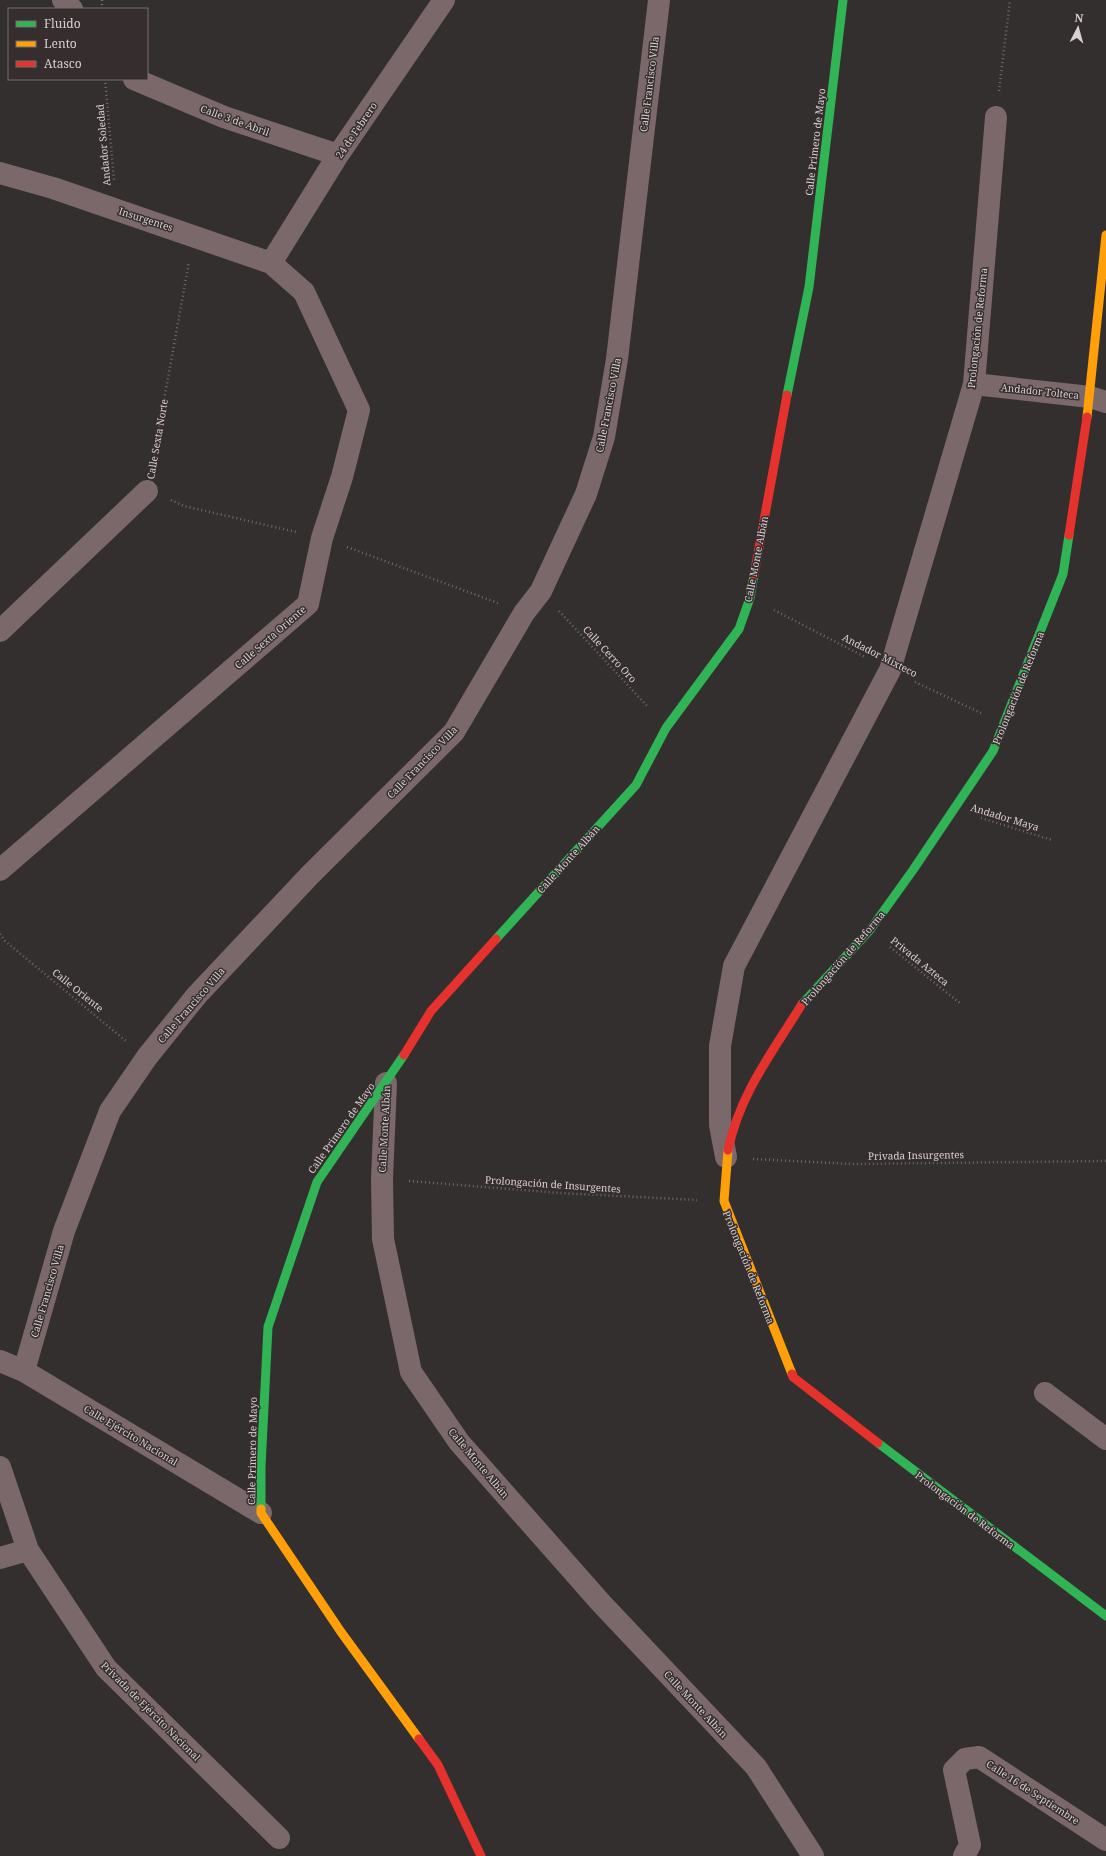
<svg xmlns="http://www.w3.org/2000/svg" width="1106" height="1856" font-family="'Noto Serif',serif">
<rect width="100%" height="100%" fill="#342f2f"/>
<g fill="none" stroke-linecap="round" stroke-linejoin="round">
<path stroke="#75686a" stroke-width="2.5" stroke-dasharray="1 3" stroke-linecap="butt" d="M102 9V0
M105 79 114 180
M999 91 1010 0
M152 466 189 262
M171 500 184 506 296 532
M347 547 498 603
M774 610 865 657
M559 611 648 707
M915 682 981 713
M981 818 1052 840
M0 934 5 941 126 1041
M890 947 961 1004
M753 1159 853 1164 1106 1161
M409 1181 560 1193 697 1200"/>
<path stroke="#7a686a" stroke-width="22" d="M63 0 72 9
M134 79 224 117 338 155
M0 173 53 188 271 263 304 292 359 410 342 477 322 538 308 604 0 870
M271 263 338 155 444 0
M974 384 1090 397 1106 402
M0 631 147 491
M386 1083 382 1179 383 1239 411 1372 459 1442 601 1603 756 1767 813 1856
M726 1157 720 1125V1046L734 966 890 670 974 384 996 117
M0 1361 24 1371 261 1513
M24 1371 64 1231 110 1111 147 1057 197 995 310 875 454 732 524 613 541 591 586 494 604 437 617 359 659 0
M1045 1393 1106 1439
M0 1467 28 1550 106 1668 279 1838
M0 1558 28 1550
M964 1856 970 1845 954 1770 965 1759 979 1757 1106 1840"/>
<path stroke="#30b455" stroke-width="9" d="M787 395 809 287 843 0
M496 939 636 785 666 728 739 629 750 598 754 575
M802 1004 870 930 913 870 993 751 1063 574 1069 535
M878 1443 1106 1616
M261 1509V1467L268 1327 317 1182 404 1055"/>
<path stroke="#ff9f0a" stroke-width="9" d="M1087 417 1106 235
M728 1150 724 1201 792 1374
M261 1509V1513L341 1632 419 1739"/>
<path stroke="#e5322d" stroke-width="9" d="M1069 535 1087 417
M754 575 787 395
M404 1055 431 1011 496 939
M728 1150C740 1093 772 1053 802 1004
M792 1374 793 1377 878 1443
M419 1739 438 1765 481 1856"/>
</g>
<g text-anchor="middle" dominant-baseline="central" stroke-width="3" stroke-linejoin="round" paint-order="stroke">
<g font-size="10" fill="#d7d1d1" stroke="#362d2e">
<text transform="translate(649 84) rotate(-83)">Calle Francisco Villa</text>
<text transform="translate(235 120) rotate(20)">Calle 3 de Abril</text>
<text transform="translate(356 130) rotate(-56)">24 de Febrero</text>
<text transform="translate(815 142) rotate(-83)">Calle Primero de Mayo</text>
<text transform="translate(103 145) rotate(-95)">Andador Soledad</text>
<text transform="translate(146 219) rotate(18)">Insurgentes</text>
<text transform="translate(977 328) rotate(-84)">Prolongación de Reforma</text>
<text transform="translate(1040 391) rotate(6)">Andador Tolteca</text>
<text transform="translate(608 405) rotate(-79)">Calle Francisco Villa</text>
<text transform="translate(157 439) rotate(-80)">Calle Sexta Norte</text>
<text transform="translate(756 559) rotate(-79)">Calle Monte Albán</text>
<text transform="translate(270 637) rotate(-41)">Calle Sexta Oriente</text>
<text transform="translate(610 654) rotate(47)">Calle Cerro Oro</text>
<text transform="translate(880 655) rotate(27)">Andador Mixteco</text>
<text transform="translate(1018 688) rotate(-68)">Prolongación de Reforma</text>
<text transform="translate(422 762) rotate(-46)">Calle Francisco Villa</text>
<text transform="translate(1005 817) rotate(17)">Andador Maya</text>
<text transform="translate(568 859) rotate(-48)">Calle Monte Albán</text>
<text transform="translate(843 958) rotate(-49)">Prolongación de Reforma</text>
<text transform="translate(920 961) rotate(39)">Privada Azteca</text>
<text transform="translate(78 990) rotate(39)">Calle Oriente</text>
<text transform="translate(191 1005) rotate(-49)">Calle Francisco Villa</text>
<text transform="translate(341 1128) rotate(-55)">Calle Primero de Mayo</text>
<text transform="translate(384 1129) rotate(-87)">Calle Monte Albán</text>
<text transform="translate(916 1155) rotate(-1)">Privada Insurgentes</text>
<text transform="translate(553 1184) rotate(4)">Prolongación de Insurgentes</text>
<text transform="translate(749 1267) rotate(68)">Prolongación de Reforma</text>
<text transform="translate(47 1291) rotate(-74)">Calle Francisco Villa</text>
<text transform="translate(131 1435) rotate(31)">Calle Ejército Nacional</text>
<text transform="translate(252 1451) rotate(-89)">Calle Primero de Mayo</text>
<text transform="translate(479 1463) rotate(50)">Calle Monte Albán</text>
<text transform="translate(965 1510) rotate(37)">Prolongación de Reforma</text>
<text transform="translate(696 1704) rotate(47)">Calle Monte Albán</text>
<text transform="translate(151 1711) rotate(45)">Privada de Ejército Nacional</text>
<text transform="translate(1033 1792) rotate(33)">Calle 16 de Septiembre</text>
</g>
</g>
<rect x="8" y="8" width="140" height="72" fill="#362d2e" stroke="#766f6f"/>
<rect x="16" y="21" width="20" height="6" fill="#30b455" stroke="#766f6f"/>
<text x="44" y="28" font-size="12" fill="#d7d1d1">Fluido</text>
<rect x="16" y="41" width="20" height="6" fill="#ff9f0a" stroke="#766f6f"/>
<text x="44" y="48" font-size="12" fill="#d7d1d1">Lento</text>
<rect x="16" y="61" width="20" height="6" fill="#e5322d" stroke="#766f6f"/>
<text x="44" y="68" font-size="12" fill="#d7d1d1">Atasco</text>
<g transform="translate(1078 28) rotate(6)" stroke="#362d2e" stroke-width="3" paint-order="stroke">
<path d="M0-3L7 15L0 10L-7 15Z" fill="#d7d1d1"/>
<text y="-6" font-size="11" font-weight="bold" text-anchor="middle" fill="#d7d1d1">N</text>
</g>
</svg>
